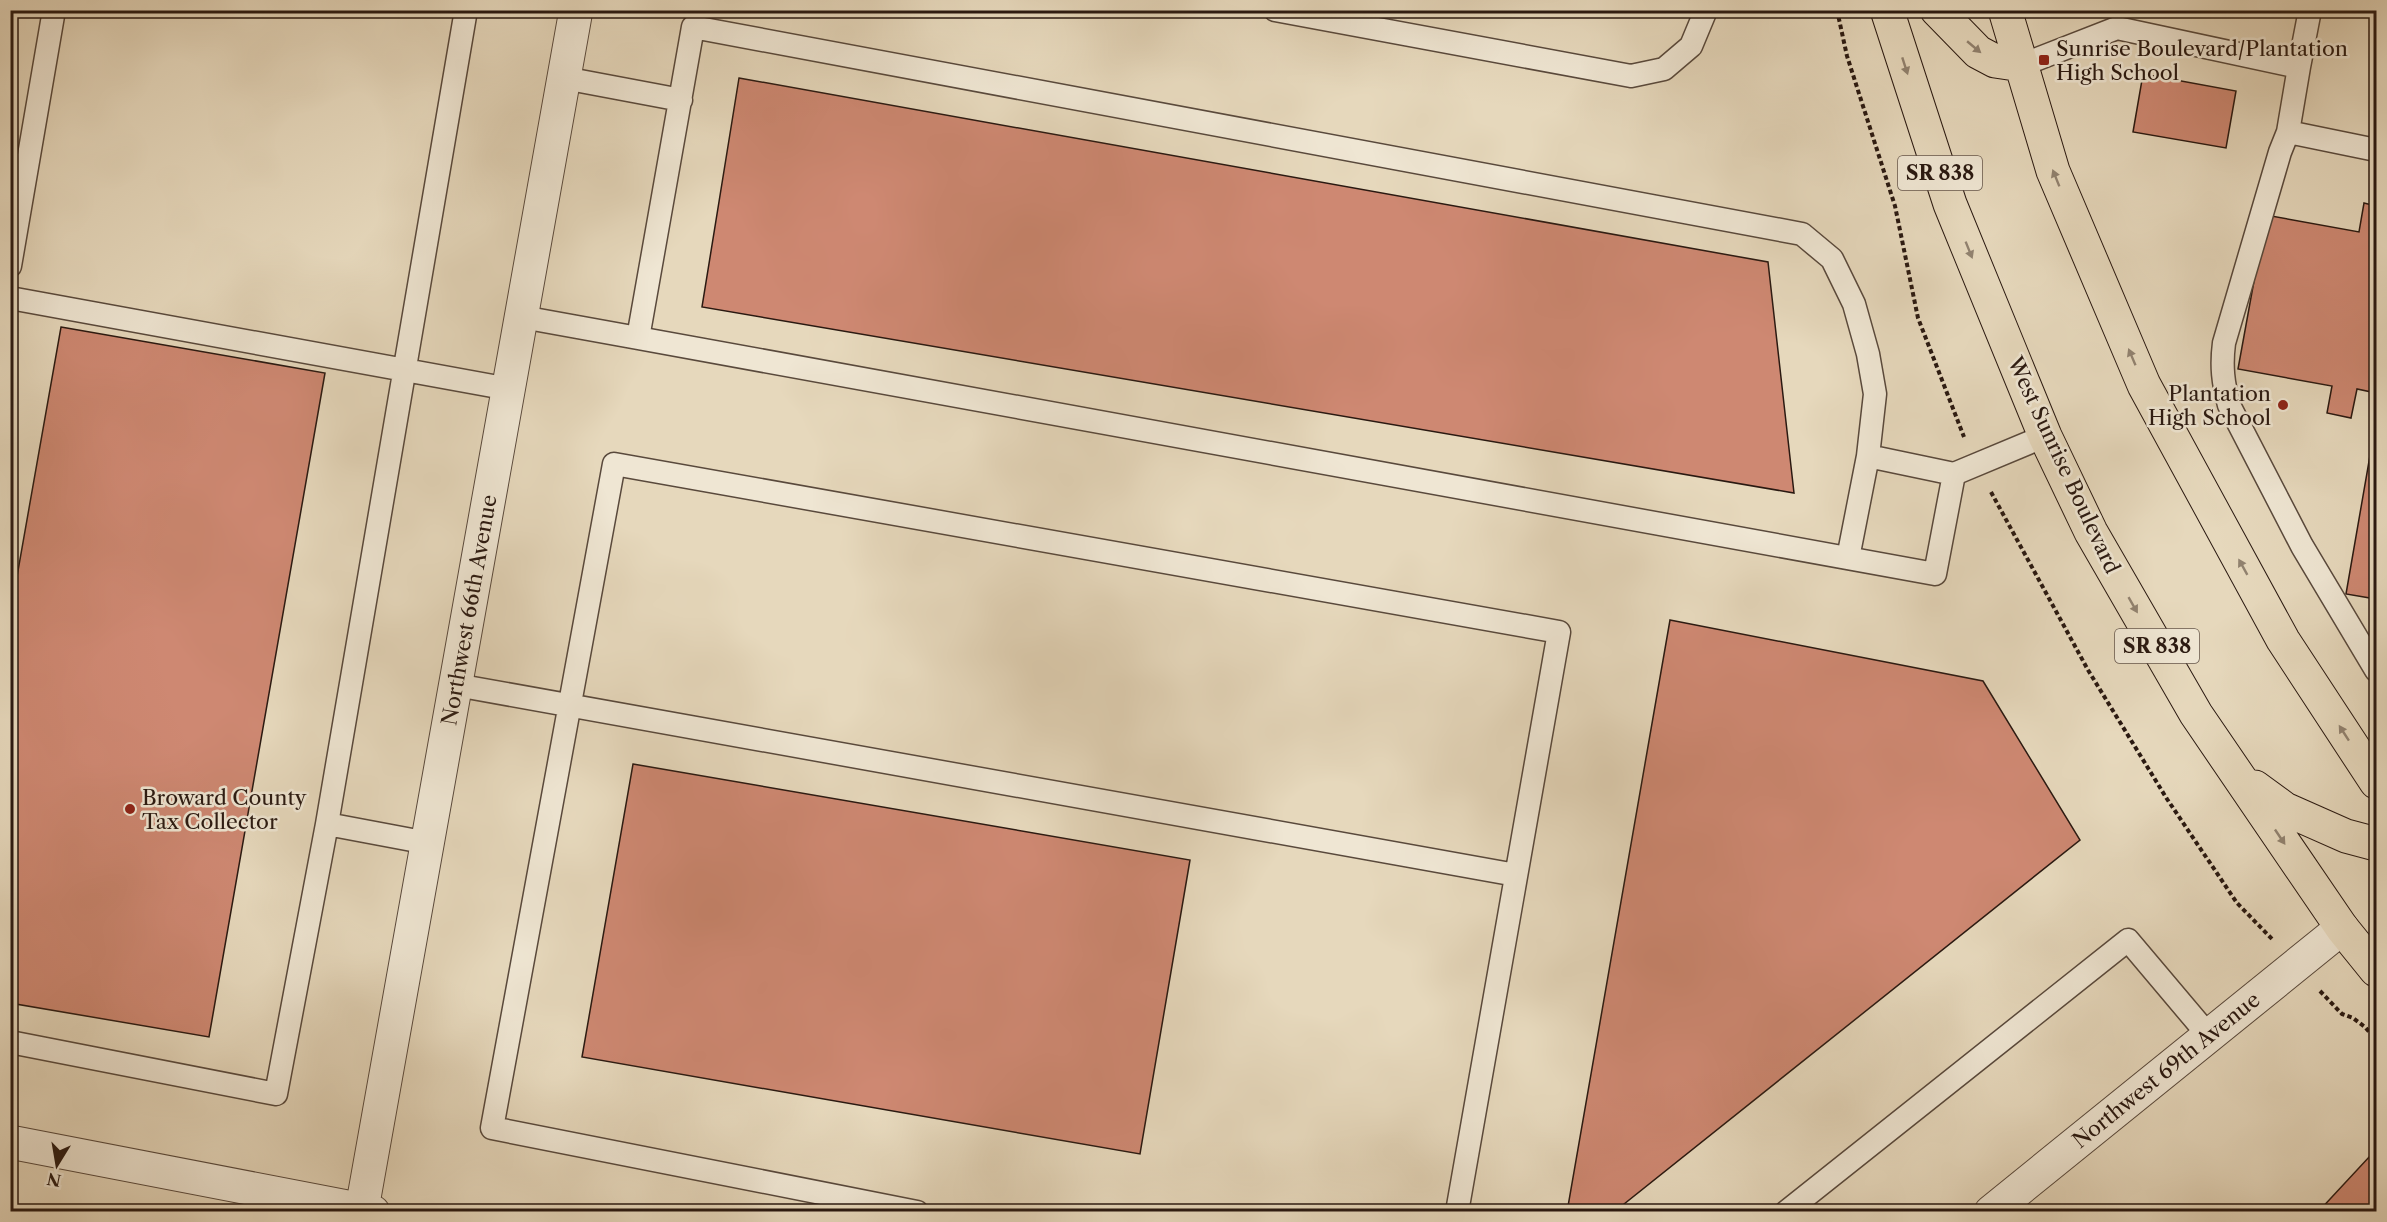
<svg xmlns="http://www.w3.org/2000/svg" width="2387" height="1222" font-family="'Libre Caslon Text',serif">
<rect width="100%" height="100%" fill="#e6d8bc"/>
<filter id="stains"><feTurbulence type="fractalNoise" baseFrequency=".00333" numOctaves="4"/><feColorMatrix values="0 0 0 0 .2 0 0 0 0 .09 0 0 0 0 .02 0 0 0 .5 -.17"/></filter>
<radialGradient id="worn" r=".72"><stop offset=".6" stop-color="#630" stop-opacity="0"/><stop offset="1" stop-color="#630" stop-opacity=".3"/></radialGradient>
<path fill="#ce8872" stroke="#2a1911" stroke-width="1.5" d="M2143 74 2236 91 2226 148 2133 132Z
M739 78 1768 262 1794 493 702 307Z
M2364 203 2376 206V393L2357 389 2351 418 2327 413 2332 386 2238 369 2266 215 2359 232Z
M61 327 325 373 209 1037 10 1003V616Z
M2376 421V599L2346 594Z
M1670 620 1983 681 2080 840 1614 1212H1567Z
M633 764 1190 860 1140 1154 582 1057Z
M2370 1156 2376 1162V1212H2318Z"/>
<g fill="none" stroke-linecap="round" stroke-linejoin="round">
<defs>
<path id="service" d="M1275 10 1631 76 1664 69 1691 46 1706 10
M2022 65 2117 28 2299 67 2288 132 2376 150
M2299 67 2310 10
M564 78 681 100
M2288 132 2280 152 2224 343C2221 366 2223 383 2229 405L2302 546 2376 670
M10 266 54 10
M10 298 509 389
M522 317 638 338
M1954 474 1935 574 638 338 693 27 1802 234 1832 259 1854 304 1868 354 1875 394 1868 456 1954 474 2045 436
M1848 558 1868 456
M456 685 1516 875
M327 824 466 10
M10 1042 276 1094 327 824 428 843
M917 1212 492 1128 614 464 1559 632 1457 1212
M1786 1212 2128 940 2209 1036"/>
<path id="minor" d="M10 1142 373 1212
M362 1209 576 10
M1991 1212 2342 928"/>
<path id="trunk" d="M1887 10 1950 204 2045 436 2091 532 2196 714 2342 928 2376 970
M1937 10 1978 52 1995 61 2022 65
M2005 10 2053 171 2144 385 2283 640 2376 782
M2255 787 2285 809 2346 836 2376 844"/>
</defs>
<use href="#service" stroke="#59493c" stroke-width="25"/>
<use href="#minor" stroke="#59493c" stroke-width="35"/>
<use href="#trunk" stroke="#2a1911" stroke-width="35"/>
<path stroke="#2a1911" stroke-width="4" stroke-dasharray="4.5 3" stroke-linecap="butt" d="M1837 10 1847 56 1895 206 1918 318 1964 437
M1991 492 2088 670 2167 799 2237 903 2272 939
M2320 991 2342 1014 2353 1018 2365 1027 2376 1040"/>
<use href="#service" stroke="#efe6d3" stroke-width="22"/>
<use href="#minor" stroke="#efe6d3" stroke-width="33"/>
<use href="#trunk" stroke="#e6d8bc" stroke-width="33"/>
</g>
<defs><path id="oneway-solid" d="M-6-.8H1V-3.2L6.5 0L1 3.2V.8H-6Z" transform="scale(1.5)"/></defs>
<g fill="#91826f">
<use href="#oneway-solid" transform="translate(1974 47) rotate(40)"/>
<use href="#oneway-solid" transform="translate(1905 66) rotate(72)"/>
<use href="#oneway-solid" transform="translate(2056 178) rotate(-112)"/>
<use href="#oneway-solid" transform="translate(1969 250) rotate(68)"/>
<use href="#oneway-solid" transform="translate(2132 357) rotate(-113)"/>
<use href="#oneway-solid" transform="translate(2243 567) rotate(-119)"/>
<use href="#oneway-solid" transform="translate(2133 605) rotate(60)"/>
<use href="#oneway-solid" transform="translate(2344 733) rotate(-123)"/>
<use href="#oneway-solid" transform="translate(2280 837) rotate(56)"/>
</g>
<g fill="#8f2418" stroke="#efe6d3" stroke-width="2">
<rect x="2038" y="54" width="12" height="12" rx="3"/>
<circle cx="2283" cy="405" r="6"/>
<circle cx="130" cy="809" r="6"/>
</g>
<g text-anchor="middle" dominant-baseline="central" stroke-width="5" stroke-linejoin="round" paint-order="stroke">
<g fill="#efe6d3" stroke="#65564b" stroke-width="1.5">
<rect x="1898" y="156" width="84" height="34" rx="4.5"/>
<rect x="2115" y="629" width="84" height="34" rx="4.5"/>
</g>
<g font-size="20" font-weight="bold" fill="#2a1911">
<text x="1940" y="173">SR 838</text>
<text x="2157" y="646">SR 838</text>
</g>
<g font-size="21" fill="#2a1911" stroke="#efe6d3" text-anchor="start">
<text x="2056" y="48">Sunrise Boulevard/Plantation<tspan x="2056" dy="24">High School</tspan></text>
<text x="2271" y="393" text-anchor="end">Plantation<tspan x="2271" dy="24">High School</tspan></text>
<text x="142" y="797">Broward County<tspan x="142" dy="24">Tax Collector</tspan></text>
</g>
<g font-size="21" fill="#2a1911" stroke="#efe6d3">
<text transform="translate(2064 465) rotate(65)">West Sunrise Boulevard</text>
<text transform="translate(469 610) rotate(-80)">Northwest 66th Avenue</text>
<text transform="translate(2166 1070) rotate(-39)">Northwest 69th Avenue</text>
</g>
</g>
<rect width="2387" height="1222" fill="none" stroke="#e6d8bc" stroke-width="36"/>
<rect x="12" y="12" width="2363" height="1198" fill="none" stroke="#2a1911" stroke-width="3"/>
<rect x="18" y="18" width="2351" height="1186" fill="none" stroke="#2a1911" stroke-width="1.5"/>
<g transform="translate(57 1165) rotate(191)" stroke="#efe6d3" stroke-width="4.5" paint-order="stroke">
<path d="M0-4.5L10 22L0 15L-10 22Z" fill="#2a1911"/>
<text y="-9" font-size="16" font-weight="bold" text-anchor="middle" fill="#2a1911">N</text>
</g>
<rect width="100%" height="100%" filter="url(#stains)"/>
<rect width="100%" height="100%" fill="url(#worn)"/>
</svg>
